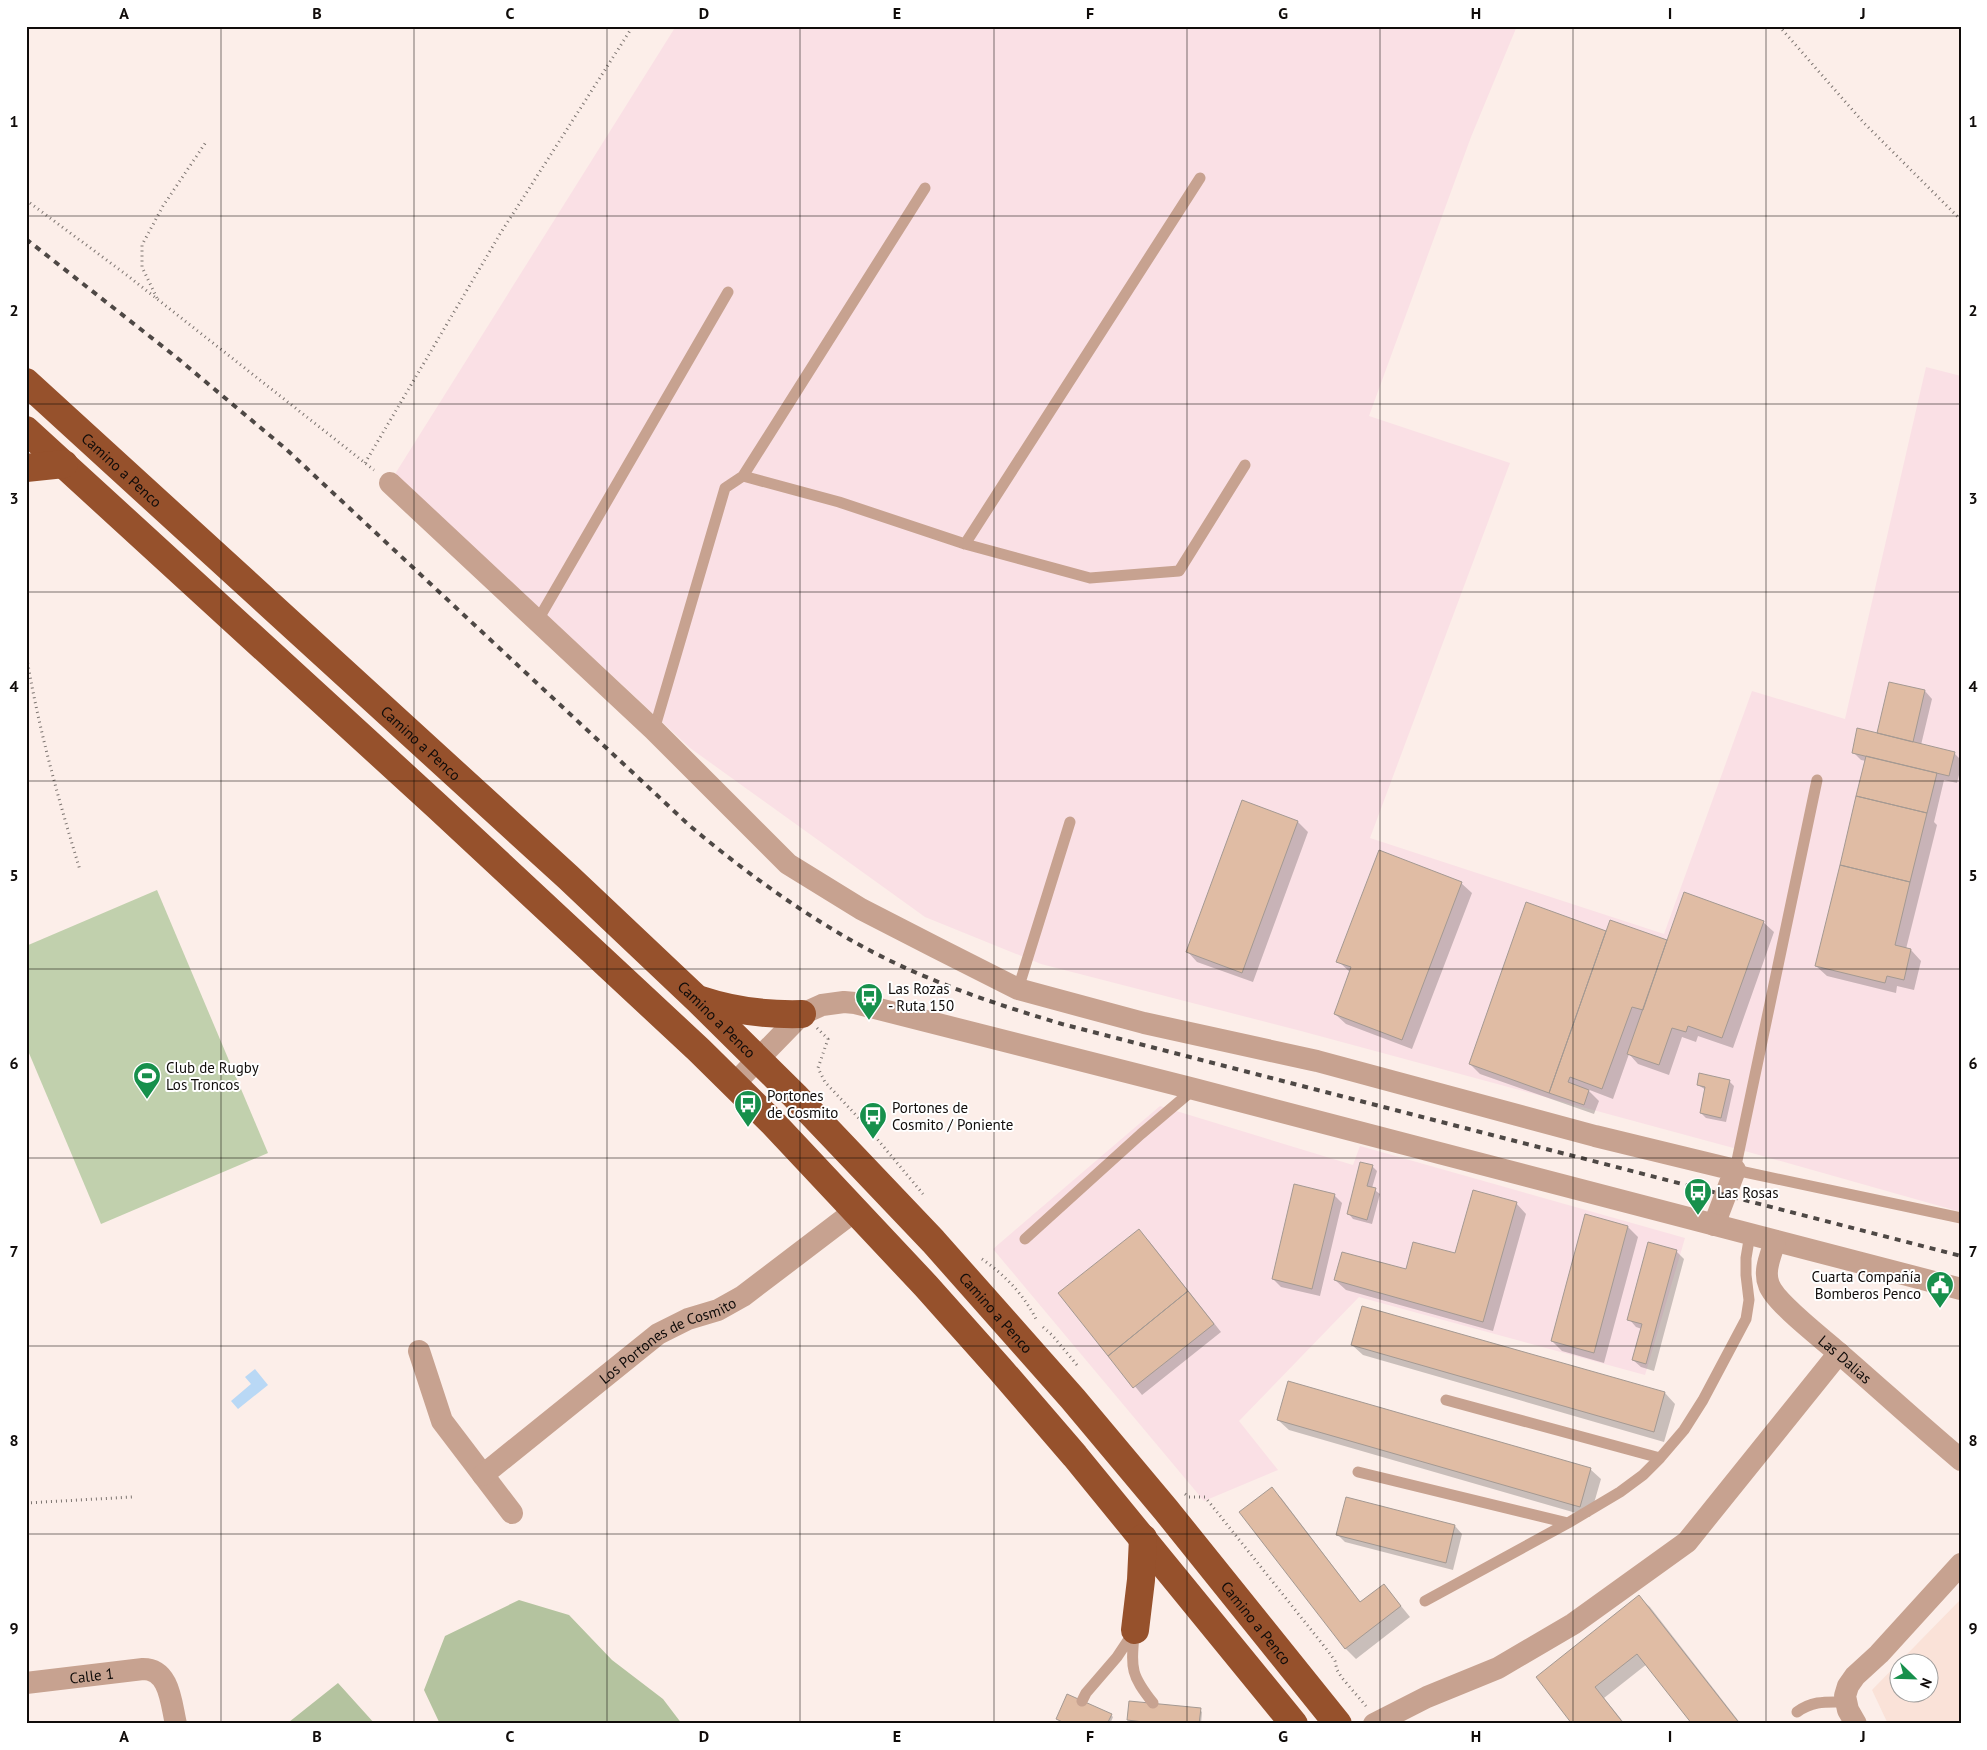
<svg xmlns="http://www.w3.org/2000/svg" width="1987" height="1750" font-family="'PT Sans',sans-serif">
<rect width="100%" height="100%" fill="#fceee9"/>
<path fill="#fae0e5" d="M676 26H1517L1471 137 1369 416 1510 463 1370 838 1664 934 1752 691 1845 719 1926 367 1961 376V1212L1752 1153 1301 1031 1041 964 925 917 690 748 395 474Z
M1160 1106 1353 1165 1360 1146 1685 1238 1645 1375 1359 1297 1239 1421 1278 1470 1204 1501 993 1249Z"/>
<path fill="#fae2d8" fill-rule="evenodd" d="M1961 1599V1724H1888L1872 1690ZM1900 1662H1930V1692H1900Z"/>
<path fill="#c1d0ad" d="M157 890 268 1153 101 1224 26 1046V946Z"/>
<path fill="#b4c39f" d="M519 1600 569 1615 612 1660 663 1699 682 1724H440L424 1690 445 1636Z
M338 1683 375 1724H290L289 1722Z"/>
<path fill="#b9d8f5" d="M255 1369 268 1385 238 1409 231 1401 251 1384 245 1377Z"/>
<path fill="#0003" d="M1925 691 1932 699 1921 745 1954 753 1961 760V767L1957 783 1944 780 1934 822 1937 825 1906 949 1911 950 1921 961 1914 990 1897 986 1896 993 1827 976 1816 966 1866 761 1861 760 1853 752 1878 735Z
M1298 822 1308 832 1253 982 1197 962 1187 951Z
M1461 883 1472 893 1412 1049 1346 1024 1335 1014 1351 973 1338 961Z
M1526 904 1607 933 1611 922 1668 942 1763 922 1774 932 1733 1048 1698 1036 1696 1042 1682 1037 1669 1075 1638 1064 1629 1054 1613 1099 1587 1089 1599 1101 1594 1114 1480 1074 1470 1064Z
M1729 1081 1734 1086 1726 1122 1706 1118 1701 1113 1706 1090 1698 1085Z
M1372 1166 1377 1171 1372 1188 1380 1194 1372 1224 1353 1219 1349 1214Z
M1334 1195 1342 1203 1320 1296 1281 1287 1273 1279Z
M1516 1203 1526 1214 1493 1331 1346 1290 1335 1280 1406 1271 1456 1255Z
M1628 1227 1638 1237 1604 1363 1562 1351 1552 1341Z
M1139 1231 1149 1241 1221 1332 1142 1395 1060 1293Z
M1676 1251 1684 1259 1654 1371 1641 1367 1633 1360 1642 1329 1636 1327 1629 1319Z
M1363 1307 1665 1393 1675 1404 1664 1442 1363 1355 1352 1345Z
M1278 1420 1590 1469 1601 1479 1590 1517 1289 1430Z
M1272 1489 1282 1499 1361 1603 1384 1585 1410 1617 1356 1659 1345 1648Z
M1347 1499 1455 1526 1462 1534 1453 1570 1345 1542 1338 1535Z
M1639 1597 1650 1607 1741 1724H1694L1647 1664 1604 1698 1625 1724H1574Z
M1200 1710 1202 1712 1201 1724H1148L1130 1722 1128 1720Z
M1111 1715 1113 1717 1110 1724H1066L1057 1719Z"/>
<path fill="#e0bca4" stroke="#a49992" d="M1889 682 1925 690 1913 742 1877 733Z
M1857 728 1955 752 1949 776 1852 753Z
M1866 756 1937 773 1927 813 1856 796Z
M1856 796 1927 813 1910 882 1840 865Z
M1242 800 1298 821 1242 973 1186 952Z
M1379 850 1462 882 1402 1040 1334 1014 1351 967 1336 962Z
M1840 865 1910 882 1895 945 1911 949 1904 980 1887 976 1885 983 1815 966Z
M1684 892 1764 921 1722 1038 1688 1026 1686 1032 1672 1028 1659 1065 1627 1054Z
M1526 902 1606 931 1549 1093 1469 1064Z
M1610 920 1667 940 1643 1010 1632 1007 1602 1089 1570 1077 1568 1082 1589 1090 1584 1105 1549 1093Z
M1699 1073 1730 1080 1721 1118 1700 1113 1705 1087 1697 1085Z
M1360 1162 1373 1165 1367 1186 1376 1188 1367 1220 1347 1214Z
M1294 1184 1335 1194 1312 1289 1272 1279Z
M1473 1190 1517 1202 1483 1322 1334 1280 1342 1252 1406 1269 1413 1242 1455 1253Z
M1585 1214 1628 1226 1594 1353 1551 1341Z
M1139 1229 1188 1291 1108 1356 1058 1293Z
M1648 1242 1677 1250 1646 1364 1632 1360 1642 1324 1627 1320Z
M1188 1291 1214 1324 1133 1388 1108 1356Z
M1362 1306 1665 1392 1654 1432 1351 1345Z
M1288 1381 1591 1468 1580 1507 1277 1420Z
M1272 1487 1360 1602 1384 1584 1401 1606 1345 1649 1239 1512Z
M1346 1497 1455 1525 1446 1563 1336 1535Z
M1639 1595 1740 1724H1692L1637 1654 1595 1687 1624 1724H1572L1536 1677Z
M1067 1694 1112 1714 1107 1724H1067L1056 1719Z
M1129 1701 1201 1708 1199 1724H1160L1127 1720Z"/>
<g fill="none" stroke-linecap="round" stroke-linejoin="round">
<path stroke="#7b736f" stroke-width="3" stroke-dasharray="1 4" stroke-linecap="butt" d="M1779 26 1863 122 1961 220
M26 200 128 276 374 470
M157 298 142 267V245L163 206 206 142
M365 463 500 234 633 26
M26 653C38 727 58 798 80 870
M817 1028 828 1039 818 1068 825 1082 868 1128 923 1194
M982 1259C1005 1275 1025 1296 1037 1321
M1043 1327 1052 1335 1077 1365
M1185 1494 1189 1497H1205L1328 1651 1335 1661 1337 1670 1342 1678 1366 1706
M26 1503 132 1497"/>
<path stroke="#c7a290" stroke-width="11" d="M743 476 925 188
M965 544 1200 178
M538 620 728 292
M654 730 725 488 743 476 839 502 965 544 1090 578 1179 571 1245 465
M1817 780 1735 1170 1961 1218
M1018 989 1070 822
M1025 1239 1141 1134 1194 1089
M1446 1400 1660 1458
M1358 1472 1568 1523
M1425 1601 1568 1523 1620 1492 1643 1475 1660 1458 1684 1430 1703 1400 1746 1319 1749 1300 1746 1275V1258L1750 1234
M1134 1634C1131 1670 1131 1675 1153 1703
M1082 1701 1086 1693 1117 1657 1135 1630
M1797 1712C1813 1700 1827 1702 1847 1702"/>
<g stroke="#c7a290" stroke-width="22">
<path d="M390 483 654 730 788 864 861 909 935 947 1018 989 1144 1023 1317 1061 1595 1136 1735 1170 1714 1225"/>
<path d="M734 1084 802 1014 822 1005 844 1002 855 1003 1194 1089 1961 1289"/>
<path id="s1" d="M1775 1241C1771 1255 1763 1271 1769 1285 1775 1302 1819 1336 1834 1349 1877 1386 1918 1424 1961 1460"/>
<path d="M419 1351 442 1421 512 1513"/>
<path id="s2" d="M483 1475 658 1334 688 1319 718 1310 743 1296 856 1210"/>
<path id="s3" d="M26 1683 143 1669C170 1669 171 1703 176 1724"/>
<path d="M1374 1724 1427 1697 1498 1668 1573 1624 1687 1542 1839 1353"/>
<path d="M1856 1724 1848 1710 1845 1696 1848 1686 1855 1676 1879 1654 1961 1564"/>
</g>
<g stroke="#96512c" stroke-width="28">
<path id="s4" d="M26 382 568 877 697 999 795 1096 933 1241 1073 1399 1166 1510 1338 1724"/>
<path d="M26 430 437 806 699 1050 772 1122 926 1286 1000 1369 1075 1456 1294 1724"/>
<path d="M26 468 64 464"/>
<path d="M701 1000C734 1011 767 1015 802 1014"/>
<path d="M1135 1630 1141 1580 1143 1538"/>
</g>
<path stroke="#4e4845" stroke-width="4" stroke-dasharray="6 6" stroke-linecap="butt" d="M26 239 176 357 286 449 690 826C745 872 804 915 867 949 929 982 995 1004 1062 1024L1961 1256"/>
</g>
<path fill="none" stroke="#100c0a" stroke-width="1" stroke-opacity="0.55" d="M221 26V1724M414 26V1724M607 26V1724M800 26V1724M994 26V1724M1187 26V1724M1380 26V1724M1573 26V1724M1766 26V1724M26 216H1961M26 404H1961M26 592H1961M26 781H1961M26 969H1961M26 1158H1961M26 1346H1961M26 1534H1961"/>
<defs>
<symbol id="bus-pin" viewBox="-11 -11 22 30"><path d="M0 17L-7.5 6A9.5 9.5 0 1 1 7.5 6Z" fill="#17904c" stroke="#fff"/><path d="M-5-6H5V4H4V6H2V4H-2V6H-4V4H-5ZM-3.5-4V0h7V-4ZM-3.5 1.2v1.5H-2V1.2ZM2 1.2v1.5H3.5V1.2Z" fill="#fff"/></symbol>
<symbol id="stadium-pin" viewBox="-11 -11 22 30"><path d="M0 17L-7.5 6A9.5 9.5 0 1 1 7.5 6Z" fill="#17904c" stroke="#fff"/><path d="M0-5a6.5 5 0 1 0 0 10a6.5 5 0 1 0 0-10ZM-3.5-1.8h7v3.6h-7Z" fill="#fff"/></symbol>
<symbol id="civic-pin" viewBox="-11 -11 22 30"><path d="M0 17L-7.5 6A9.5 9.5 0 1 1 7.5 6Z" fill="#17904c" stroke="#fff"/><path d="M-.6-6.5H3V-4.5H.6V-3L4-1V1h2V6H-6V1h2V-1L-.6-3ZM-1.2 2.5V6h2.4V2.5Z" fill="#fff"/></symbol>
</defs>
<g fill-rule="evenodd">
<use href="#bus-pin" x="853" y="981" width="32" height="43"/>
<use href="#stadium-pin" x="131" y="1060" width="32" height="43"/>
<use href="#bus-pin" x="732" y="1088" width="32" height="43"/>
<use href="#bus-pin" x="857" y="1100" width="32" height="43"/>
<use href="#bus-pin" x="1682" y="1176" width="32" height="43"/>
<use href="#civic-pin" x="1924" y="1269" width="32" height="43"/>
</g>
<g text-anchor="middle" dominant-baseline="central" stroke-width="4" stroke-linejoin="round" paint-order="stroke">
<g font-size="15" fill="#100c0a" stroke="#fff">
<text stroke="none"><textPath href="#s4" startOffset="130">Camino a Penco</textPath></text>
<text stroke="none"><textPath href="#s4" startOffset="535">Camino a Penco</textPath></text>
<text stroke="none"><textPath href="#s4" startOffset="940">Camino a Penco</textPath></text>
<text stroke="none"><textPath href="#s4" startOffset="1345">Camino a Penco</textPath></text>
<text stroke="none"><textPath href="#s2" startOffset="230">Los Portones de Cosmito</textPath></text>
<text stroke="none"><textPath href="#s1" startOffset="152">Las Dalias</textPath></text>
<text stroke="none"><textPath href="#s4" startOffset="1750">Camino a Penco</textPath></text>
<text stroke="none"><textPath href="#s3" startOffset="66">Calle 1</textPath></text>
</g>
<g font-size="15" fill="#100c0a" stroke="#fff" text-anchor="start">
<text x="888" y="988">Las Rozas<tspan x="888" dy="17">- Ruta 150</tspan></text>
<text x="166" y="1067">Club de Rugby<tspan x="166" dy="17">Los Troncos</tspan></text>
<text x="767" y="1095">Portones<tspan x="767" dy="17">de Cosmito</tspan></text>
<text x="892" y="1107">Portones de<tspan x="892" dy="17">Cosmito / Poniente</tspan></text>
<text x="1717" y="1192">Las Rosas</text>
<text x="1921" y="1276" text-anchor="end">Cuarta Compañía<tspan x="1921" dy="17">Bomberos Penco</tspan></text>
</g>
</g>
<rect width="1987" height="1750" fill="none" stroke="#ffffff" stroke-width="55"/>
<g transform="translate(1914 1678) rotate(113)"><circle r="24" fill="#ffffff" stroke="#9f9e9d"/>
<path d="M0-4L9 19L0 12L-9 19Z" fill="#17904c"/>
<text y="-8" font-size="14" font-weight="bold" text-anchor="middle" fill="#100c0a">N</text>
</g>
<rect x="28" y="28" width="1932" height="1694" fill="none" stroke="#100c0a" stroke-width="2"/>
<g font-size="16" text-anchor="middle" font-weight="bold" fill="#100c0a">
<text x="124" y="19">A</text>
<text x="317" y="19">B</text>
<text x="510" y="19">C</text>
<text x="704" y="19">D</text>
<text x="897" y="19">E</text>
<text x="1090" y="19">F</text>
<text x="1283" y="19">G</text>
<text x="1476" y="19">H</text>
<text x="1670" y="19">I</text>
<text x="1863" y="19">J</text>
<text x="14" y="127">1</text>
<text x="1973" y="127">1</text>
<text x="14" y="316">2</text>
<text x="1973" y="316">2</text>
<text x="14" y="504">3</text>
<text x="1973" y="504">3</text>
<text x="14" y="692">4</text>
<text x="1973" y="692">4</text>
<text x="14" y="881">5</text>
<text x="1973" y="881">5</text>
<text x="14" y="1069">6</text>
<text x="1973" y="1069">6</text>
<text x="14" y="1257">7</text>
<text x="1973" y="1257">7</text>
<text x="14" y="1446">8</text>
<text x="1973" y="1446">8</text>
<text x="14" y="1634">9</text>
<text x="1973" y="1634">9</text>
<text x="124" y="1742">A</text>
<text x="317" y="1742">B</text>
<text x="510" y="1742">C</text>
<text x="704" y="1742">D</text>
<text x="897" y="1742">E</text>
<text x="1090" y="1742">F</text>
<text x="1283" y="1742">G</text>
<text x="1476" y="1742">H</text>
<text x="1670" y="1742">I</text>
<text x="1863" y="1742">J</text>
</g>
</svg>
